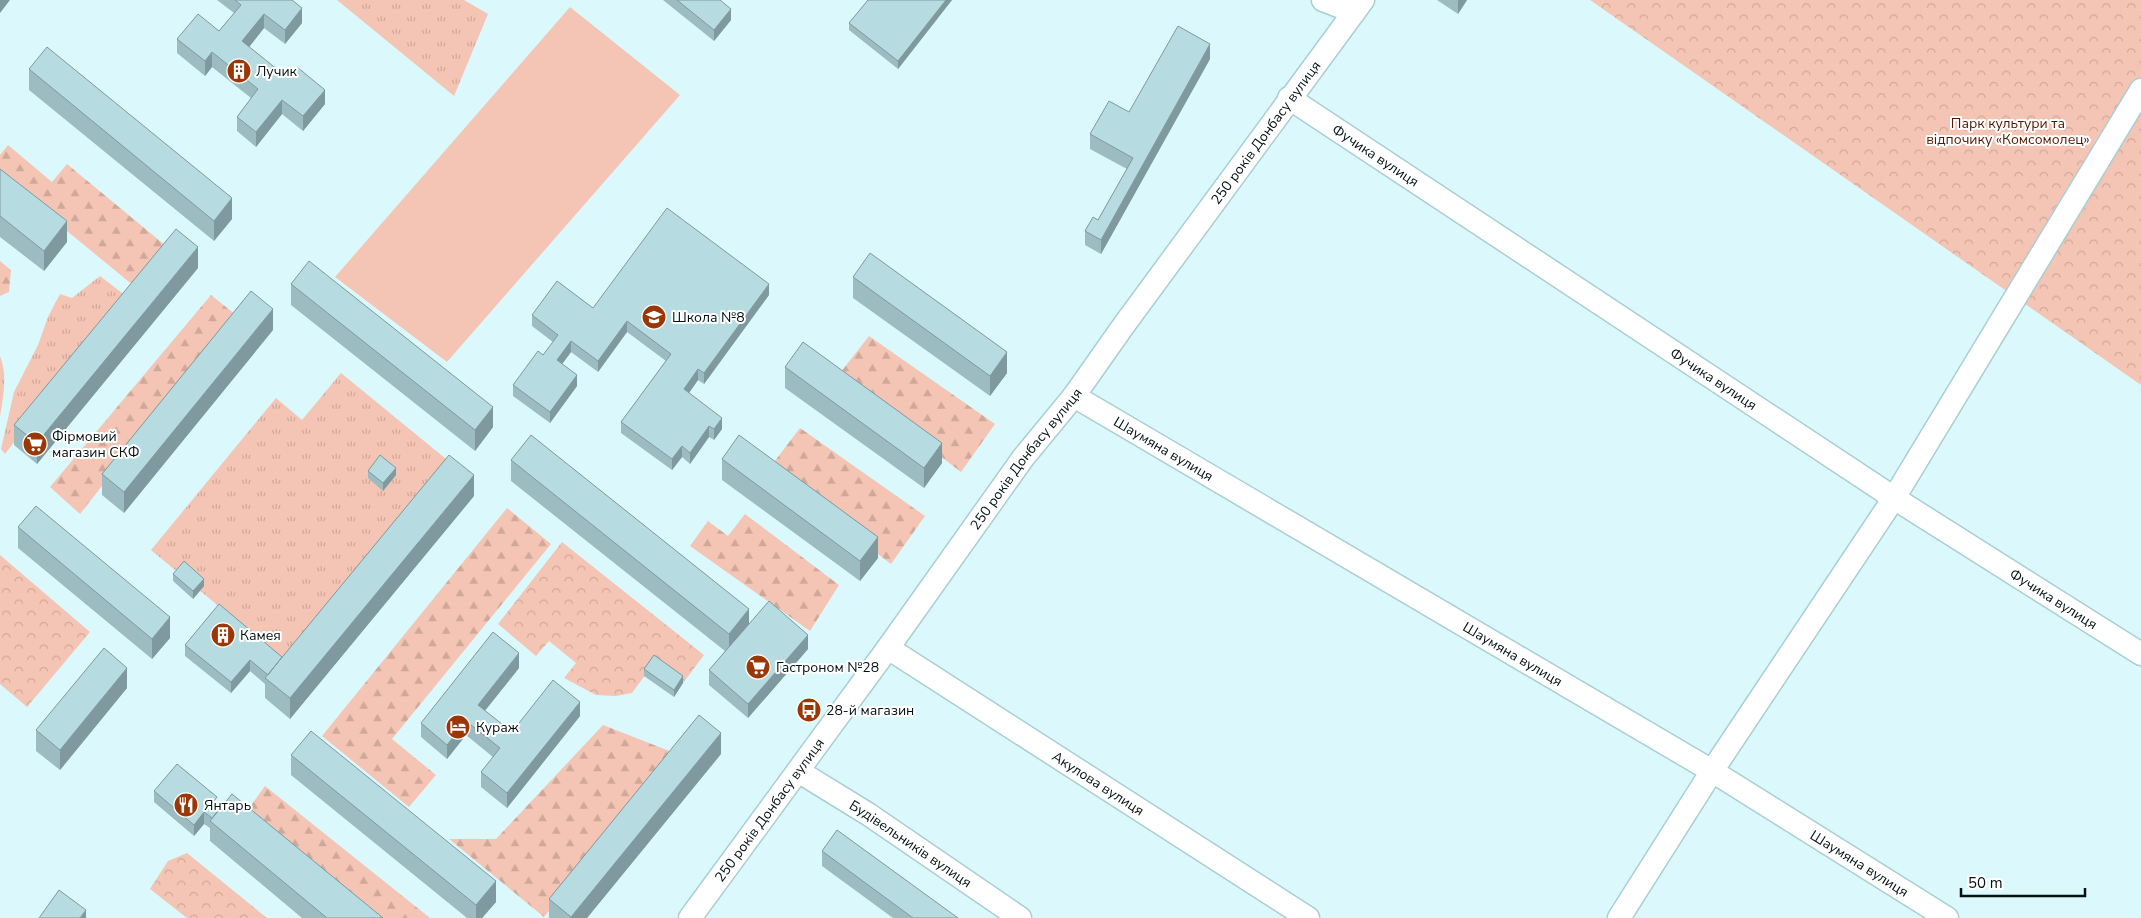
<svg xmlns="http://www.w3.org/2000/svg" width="2141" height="918" font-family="'Nunito Sans',sans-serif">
<defs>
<pattern id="grass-tufts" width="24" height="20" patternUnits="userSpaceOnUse" patternTransform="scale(1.25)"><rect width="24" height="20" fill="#f4c5b4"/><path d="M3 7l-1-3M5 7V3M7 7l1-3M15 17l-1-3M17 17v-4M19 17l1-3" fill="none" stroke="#d0a89a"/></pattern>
<pattern id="forest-firs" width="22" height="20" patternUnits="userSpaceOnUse" patternTransform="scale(1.25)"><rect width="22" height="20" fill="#f4c5b4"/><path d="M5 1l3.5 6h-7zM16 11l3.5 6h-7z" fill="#d0a89a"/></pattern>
<pattern id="park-crowns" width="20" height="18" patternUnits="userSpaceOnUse" patternTransform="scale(1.25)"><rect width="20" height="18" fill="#f4c5b4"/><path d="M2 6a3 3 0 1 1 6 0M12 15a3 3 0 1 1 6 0" fill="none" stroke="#d0a89a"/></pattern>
</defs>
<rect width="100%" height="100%" fill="#dbf9fd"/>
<path fill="url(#grass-tufts)" d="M337 0H464L488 14 454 96Z
M100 276 126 296 5 454 1 449 14 392 38 345 48 317 60 294 72 298Z
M0 356C8 377 3 395 0 417Z
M341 373 451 463 287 663 151 550 276 398 302 420Z"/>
<path fill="url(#forest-firs)" d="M8 145 52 182 67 164 166 246 134 286 0 176V155Z
M0 261 11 270 9 292 0 296Z
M211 295 236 315 80 514 50 487Z
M869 336 995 424 961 472 837 377Z
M800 428 925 516 891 564 768 470Z
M507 508 551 544 392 739 436 775 409 807 322 736Z
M745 514 839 585 810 631 690 546 708 521 728 536Z
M603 725 677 754 544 917 449 839H496Z
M265 786 430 918H366L244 815Z"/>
<path fill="url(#park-crowns)" d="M1590 0H2141V385Z
M562 542 704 655 683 683 654 663 632 693 616 696 596 695 564 678 576 663 549 641 536 656 498 624Z
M0 555 90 632 27 707 0 684Z
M187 853 267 918H187L150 889 168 861Z"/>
<path fill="#f4c5b4" d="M570 7 680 95 447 362 335 277Z"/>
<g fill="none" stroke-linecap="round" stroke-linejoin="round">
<defs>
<g id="minor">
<path d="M1323 0 1354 12"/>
<path id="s1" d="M1289 98 1894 498 2141 654"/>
<path id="s2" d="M1074 396 1712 771 1947 918"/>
<path id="s3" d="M888 648 1308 918"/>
<path id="s4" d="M798 771 868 814 1020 918"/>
<path id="s5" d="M690 918 888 648 1023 458 1074 396 1124 325 1363 0"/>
<path d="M1619 918 1712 771 1894 498 2141 90"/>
</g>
</defs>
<use href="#minor" stroke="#aaced3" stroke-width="25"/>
<use href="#minor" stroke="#fff" stroke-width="22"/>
</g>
<path fill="#9dbcc2" d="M217 0H292L302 23 285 44 264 28 249 47 288 78 325 104 303 131 282 114 256 147 237 131V117L251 98 212 67 205 76 177 53V39L219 31 234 13Z
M663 0H720L731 20 714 41Z
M868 0H952L898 69 849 30V23Z
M1437 0H1467L1458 14Z
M1210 59 1101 254 1085 245V231L1098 220 1127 169 1090 149V134L1129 112Z
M29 69 232 219 214 241 29 90Z
M0 169 67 242 44 271 0 237Z
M198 268 37 464 14 445V425Z
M853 277 1007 373 990 396 853 298Z
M291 284 493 427 475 451 291 305Z
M769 295 704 384 698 380 689 393 722 429 714 440 709 437 690 464 682 457 672 470 621 433V422L666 361 627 332 598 372 571 352 562 364 577 386 550 423 513 396V385L543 355 553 342 532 326V315L593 308Z
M273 330 124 513 102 495V474Z
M785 367 942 463 924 488 785 388Z
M722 459 878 558 860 581 722 480Z
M511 460 749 624 808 649 748 718 709 685V670L725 651 511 481Z
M368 471 396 475 383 491 368 478Z
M474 496 290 719 265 698V684L250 671 231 693 185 656V645L282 657Z
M18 527 170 638 152 659 18 548Z
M173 574 204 586 193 599 173 581Z
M519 668 485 711 512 732 580 716 507 808 481 787V772L493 757 466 735 447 759 421 737V723Z
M644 669 683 683 674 697 644 676Z
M127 688 60 770 36 751V730Z
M721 754 587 918H549V899Z
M291 755 496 902 482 918H467L291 775Z
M154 791 217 803 383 918H302L210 841V828L204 824 194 836 154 802Z
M822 851 958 918H893L822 866Z"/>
<path fill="#7f999e" d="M0 0H10L0 13Z
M946 0H952L898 69V61Z
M1458 0H1467L1458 14Z
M302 8V23L285 44V30Z
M731 9V20L714 41V30Z
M264 14V28L242 56V41Z
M1210 44V59L1101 254V240Z
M212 52V67L205 76V61Z
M325 90V104L303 131V116Z
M282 100V114L256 147V132Z
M232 198V219L214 241V221Z
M67 221V242L44 271V251Z
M198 247V268L37 464V443Z
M769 284V295L704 384V373Z
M273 309V330L124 513V492Z
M627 321V332L598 372V361Z
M571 341V352L557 371V360Z
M1007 352V373L990 396V376Z
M698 369V380L684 400V389Z
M577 375V386L550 423V412Z
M493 407V427L475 451V430Z
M722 418V429L714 440V429Z
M709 426V437L690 464V453Z
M942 443V463L924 488V468Z
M682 446V457L672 470V459Z
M396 468V475L383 491V483Z
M474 475V496L290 719V698Z
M878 537V558L860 581V561Z
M204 579V586L193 599V591Z
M749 609V629L729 654V634Z
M170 617V638L152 659V639Z
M808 635V649L748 718V704Z
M519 653V668L478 719V705Z
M250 660V671L231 693V682Z
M127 668V688L60 770V750Z
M683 676V683L674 697V690Z
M580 702V716L507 808V793Z
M466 721V735L447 759V745Z
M721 733V754L587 918H571V917Z
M204 812V824L194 836V825Z
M496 881V902L482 918H476V905Z
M86 910V918H80Z"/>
<path fill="#b6dbe1" stroke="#7f999e" d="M235 0H292L302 8 285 30 264 14 242 41 288 78 297 67 325 90 303 116 282 100 256 132 237 117 258 89 212 52 205 61 177 39 198 14 219 31 241 5Z
M677 0H720L731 9 714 30Z
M868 0H946L898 61 849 23Z
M1178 26 1210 44 1101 240 1085 231 1093 217 1098 220 1133 158 1090 134 1109 101 1129 112Z
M47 47 232 198 214 221 29 69Z
M0 169 67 221 44 251 0 216Z
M667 208 769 284 704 373 698 369 684 389 722 418 714 429 709 426 690 453 682 446 672 459 621 422 671 354 627 321 598 361 571 341 557 360 577 375 550 412 513 385 538 351 543 355 558 335 532 315 557 281 593 308Z
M176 229 198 247 37 443 14 425Z
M870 253 1007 352 990 376 853 277Z
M309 261 493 407 475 430 291 284Z
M251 291 273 309 124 492 102 474Z
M803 342 942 443 924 468 785 367Z
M531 435 749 609 729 634 511 460Z
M739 435 878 537 860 561 722 459Z
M380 455 396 468 383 483 368 471Z
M449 455 474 475 290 698 265 678Z
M36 506 170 617 152 639 18 527Z
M184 561 204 579 193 591 173 574Z
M769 601 808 635 748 704 709 670Z
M219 604 282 657 268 675 250 660 231 682 185 645Z
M493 632 519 653 478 705 512 732 553 680 580 702 507 793 481 772 500 748 466 721 447 745 421 723Z
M104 648 127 668 60 750 36 730Z
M654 655 683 676 674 690 644 669Z
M699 715 721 733 571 917 549 899Z
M311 731 496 881 476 905 291 755Z
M177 764 217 797 214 801 221 807 212 818 204 812 194 825 154 791Z
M232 794 383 918H327L210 821Z
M837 830 958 918H913L822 851Z
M59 890 86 910 80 918H39Z"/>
<defs>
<symbol id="building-disc" viewBox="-11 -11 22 22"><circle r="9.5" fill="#9b3704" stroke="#fff"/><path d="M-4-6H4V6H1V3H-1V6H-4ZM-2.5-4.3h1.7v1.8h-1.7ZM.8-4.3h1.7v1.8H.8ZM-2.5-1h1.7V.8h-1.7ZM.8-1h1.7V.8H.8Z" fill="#fff"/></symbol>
<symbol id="school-disc" viewBox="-11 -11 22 22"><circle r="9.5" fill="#9b3704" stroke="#fff"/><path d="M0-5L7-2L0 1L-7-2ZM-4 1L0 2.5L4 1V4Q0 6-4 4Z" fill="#fff"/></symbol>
<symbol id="supermarket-disc" viewBox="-11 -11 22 22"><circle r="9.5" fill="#9b3704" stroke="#fff"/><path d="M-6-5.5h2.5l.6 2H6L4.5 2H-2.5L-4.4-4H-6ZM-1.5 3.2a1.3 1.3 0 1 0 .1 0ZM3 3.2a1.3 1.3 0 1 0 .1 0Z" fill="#fff"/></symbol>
<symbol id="bus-disc" viewBox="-11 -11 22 22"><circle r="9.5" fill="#9b3704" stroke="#fff"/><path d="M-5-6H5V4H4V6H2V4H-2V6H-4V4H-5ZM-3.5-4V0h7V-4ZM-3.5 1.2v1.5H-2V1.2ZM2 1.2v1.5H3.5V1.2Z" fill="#fff"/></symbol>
<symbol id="hotel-disc" viewBox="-11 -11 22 22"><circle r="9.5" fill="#9b3704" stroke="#fff"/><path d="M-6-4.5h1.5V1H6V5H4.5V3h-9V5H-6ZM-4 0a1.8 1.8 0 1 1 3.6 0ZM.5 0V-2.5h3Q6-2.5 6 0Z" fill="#fff"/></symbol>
<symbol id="restaurant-disc" viewBox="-11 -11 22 22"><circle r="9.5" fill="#9b3704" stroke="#fff"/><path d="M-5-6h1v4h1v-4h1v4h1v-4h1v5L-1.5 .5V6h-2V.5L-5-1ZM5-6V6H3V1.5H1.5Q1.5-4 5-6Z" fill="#fff"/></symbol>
</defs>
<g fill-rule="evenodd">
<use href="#building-disc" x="225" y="57" width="28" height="28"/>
<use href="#school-disc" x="640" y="303" width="28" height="28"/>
<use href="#supermarket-disc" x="21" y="430" width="28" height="28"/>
<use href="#building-disc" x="209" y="621" width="28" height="28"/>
<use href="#supermarket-disc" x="744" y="653" width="28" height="28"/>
<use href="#bus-disc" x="795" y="696" width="28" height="28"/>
<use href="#hotel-disc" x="444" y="713" width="28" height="28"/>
<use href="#restaurant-disc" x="172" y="791" width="28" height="28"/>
</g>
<g text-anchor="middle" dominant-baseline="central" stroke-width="4" stroke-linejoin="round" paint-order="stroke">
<g font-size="14" fill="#041113" stroke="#fff" text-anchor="start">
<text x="256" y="71">Лучик</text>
<text x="672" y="317">Школа №8</text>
<text x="52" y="436">Фірмовий<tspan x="52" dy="16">магазин СКФ</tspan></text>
<text x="240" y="635">Камея</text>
<text x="776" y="667">Гастроном №28</text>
<text x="826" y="710">28-й магазин</text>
<text x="476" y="727">Кураж</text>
<text x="204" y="805">Янтарь</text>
</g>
<g font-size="14" fill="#531a01" stroke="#fff">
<text x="2008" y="123">Парк культури та<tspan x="2008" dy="16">відпочику «Комсомолец»</tspan></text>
</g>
<g font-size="14" fill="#041113" stroke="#fff">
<text stroke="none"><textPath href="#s5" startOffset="974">250 років Донбасу вулиця</textPath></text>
<text stroke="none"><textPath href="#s1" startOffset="104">Фучика вулиця</textPath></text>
<text stroke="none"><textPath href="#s1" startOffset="509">Фучика вулиця</textPath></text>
<text stroke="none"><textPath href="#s2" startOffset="104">Шаумяна вулиця</textPath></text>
<text stroke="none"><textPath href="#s5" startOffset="569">250 років Донбасу вулиця</textPath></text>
<text stroke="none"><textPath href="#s1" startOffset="914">Фучика вулиця</textPath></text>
<text stroke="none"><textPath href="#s2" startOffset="509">Шаумяна вулиця</textPath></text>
<text stroke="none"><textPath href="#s3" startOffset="250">Акулова вулиця</textPath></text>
<text stroke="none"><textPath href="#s5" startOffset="134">250 років Донбасу вулиця</textPath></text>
<text stroke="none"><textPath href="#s4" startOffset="134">Будівельників вулиця</textPath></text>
<text stroke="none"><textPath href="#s2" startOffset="914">Шаумяна вулиця</textPath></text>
</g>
</g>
<path d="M1961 888v8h124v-8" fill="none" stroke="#041113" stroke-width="2.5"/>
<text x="1968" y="888" font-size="15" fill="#041113" stroke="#ffffff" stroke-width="4" paint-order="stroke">50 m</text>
</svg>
